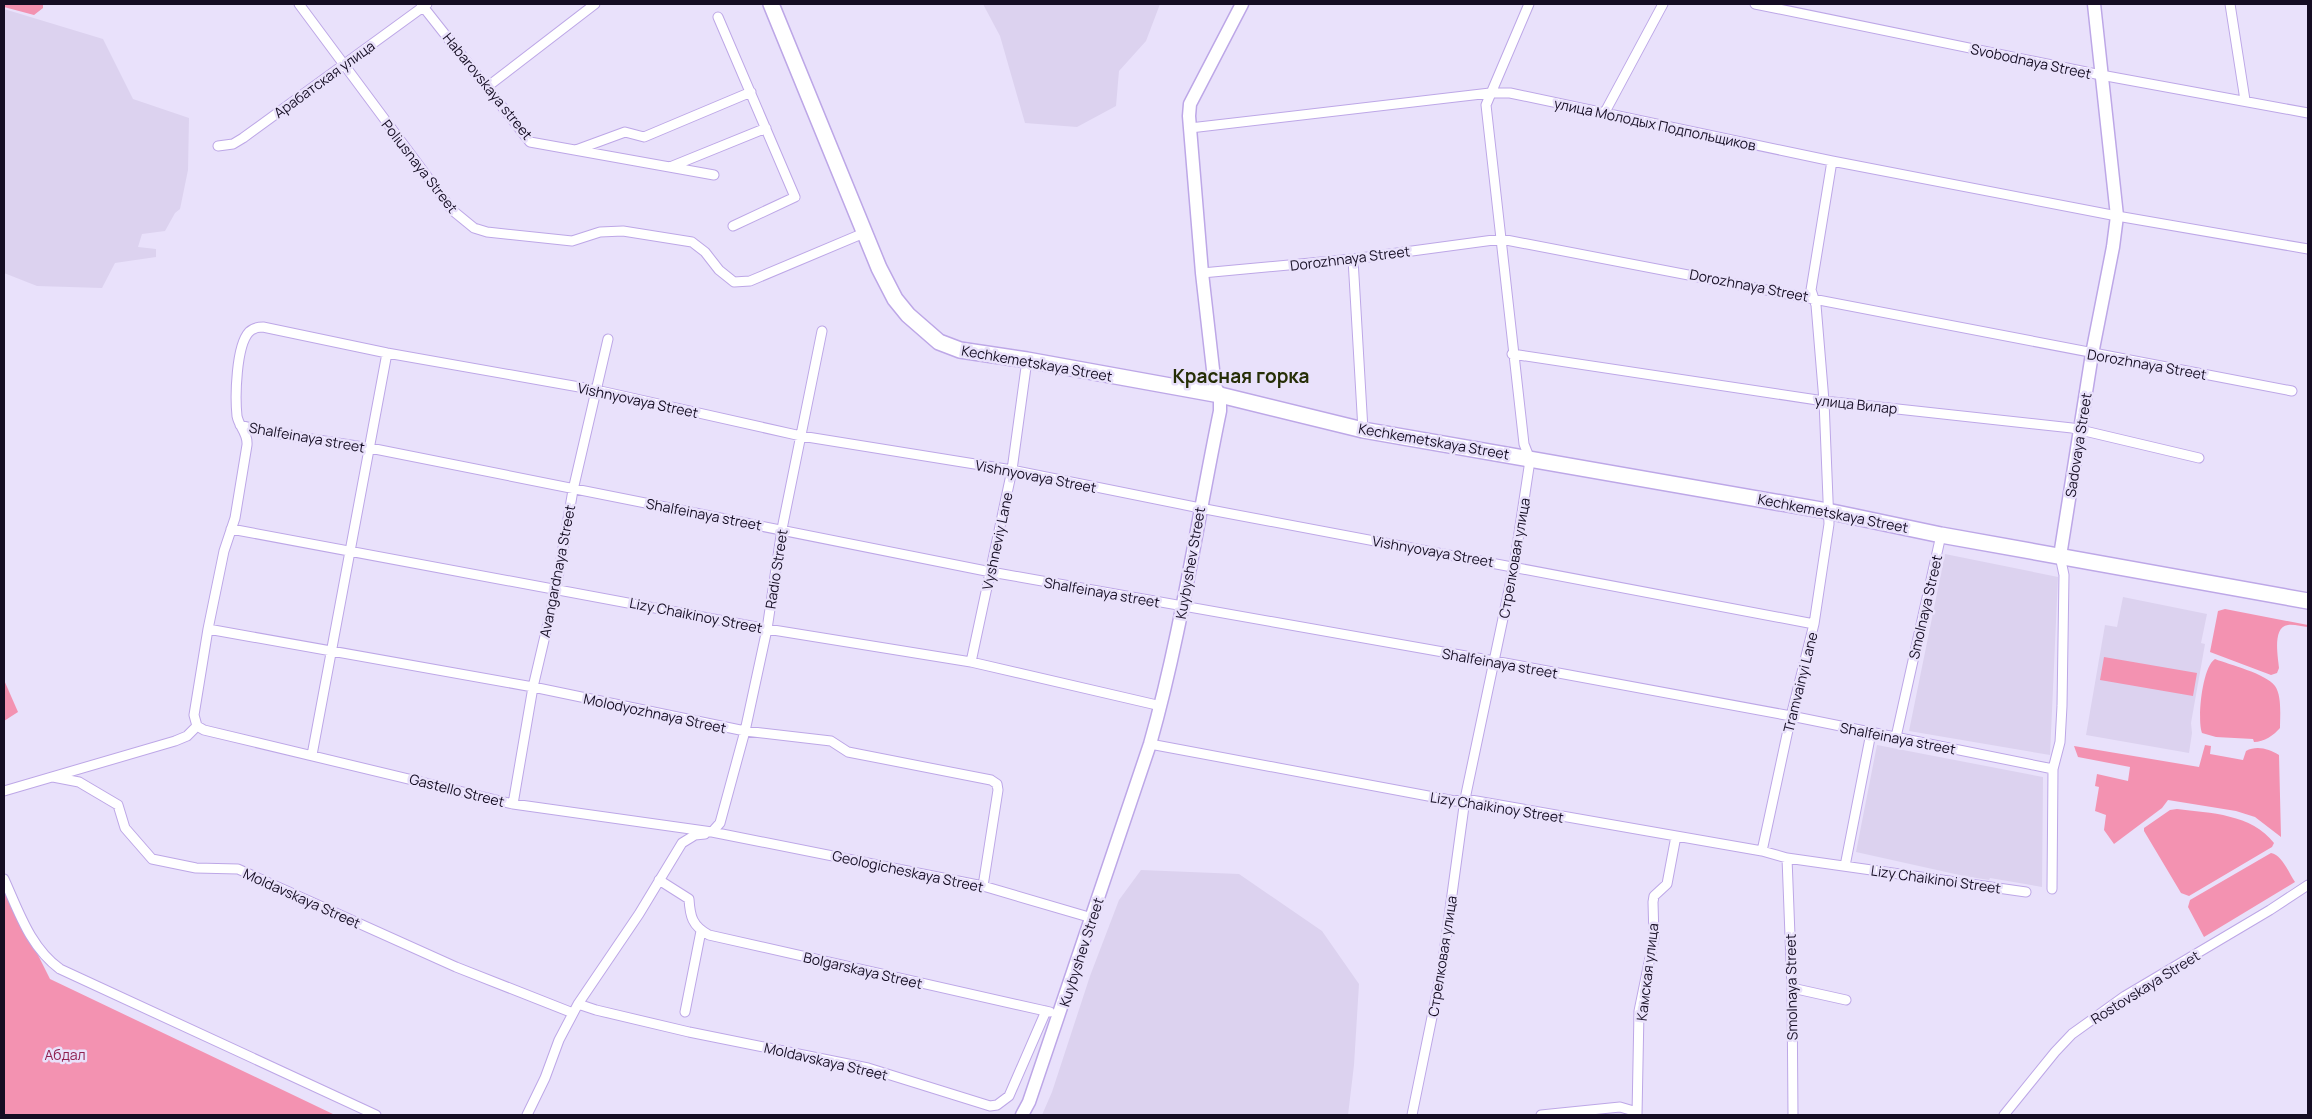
<svg xmlns="http://www.w3.org/2000/svg" width="2312" height="1119" font-family="Manrope,sans-serif">
<rect width="100%" height="100%" fill="#e9e1fb"/>
<path fill="#dcd2ef" d="M983 4H1160L1146 41 1119 71 1116 106 1077 127 1025 123 1000 36Z
M4 9 103 39 133 99 189 118 188 170 180 209 175 213 165 231 142 234 138 247 156 249V257L115 263 102 288 37 286 4 273Z
M1945 554 2058 577 2050 755 1909 731Z
M2123 597 2207 614 2201 643 2205 644 2191 723 2192 733 2189 753 2086 735 2105 625 2117 627Z
M1877 745 2043 777 2042 887 1990 878 1989 880 1964 876 1856 852Z
M1141 870 1239 874 1322 931 1359 984 1354 1065 1348 1115H1042L1052 1092 1090 976 1119 900Z"/>
<path fill="#f392b1" d="M4 4H43V8L34 15 4 7Z
M2225 609 2308 625V627C2302 627 2294 624 2288 625 2272 627 2278 657 2279 668L2277 673 2271 675 2210 652 2218 611Z
M2104 657 2197 673 2193 696 2100 680Z
M2215 659C2230 665 2265 673 2275 686 2282 696 2280 716 2280 728 2274 735 2264 742 2254 742L2253 739 2216 737 2202 733C2197 720 2202 667 2215 659Z
M4 680 18 712 4 721Z
M2205 745 2211 746 2210 754 2243 760 2246 751C2257 745 2269 749 2279 755L2281 837 2255 817 2236 811 2168 800 2162 808 2114 844 2104 830 2106 815 2095 811 2099 787 2095 786 2097 774 2128 781 2130 767 2078 757 2074 746 2199 767Z
M2177 809C2210 813 2252 814 2274 843L2272 847 2189 896 2181 893 2144 831V828L2170 810Z
M2271 853C2282 855 2289 873 2295 882L2204 937 2188 907 2190 900Z
M4 887 50 979 335 1115H4Z"/>
<g fill="none" stroke-linecap="round" stroke-linejoin="round">
<defs>
<path id="street" d="M299 4 452 210 474 228 487 232 572 241 600 232 623 231 692 242 705 252 719 270 734 282 750 281 864 233
M421 4 530 142 714 175
M1755 4 2101 75 2308 113
M2230 4 2245 100
M718 17 795 197 733 226
M487 87 595 4
M1605 112 1663 4
M1190 128 1490 93H1510L1832 161 2117 216 2308 249
M218 146 233 144 243 138 427 4
M576 150 625 132 644 137 751 92
M670 167 766 128
M1353 259 1363 430
M1202 273 1353 259 1501 239 2292 391
M1512 354 1824 401 2072 428 2199 458
M240 425 266 432 370 448 991 572 1494 661 1791 716 2053 769
M231 529 767 629 971 662 1161 706
M208 629 533 687 745 731 831 741 848 752 991 780 997 784 998 790 983 886
M971 662 1012 470 1027 360
M197 726 194 715 208 629 224 551 235 518 247 445C248 433 239 427 237 416 235 397 236 346 249 332 253 328 258 327 263 327L387 353 596 390 801 436 1012 470 1200 508 1814 624
M197 726 204 730 513 804 712 832 983 886 1092 918
M1896 737 1941 535
M1150 744 1455 801 1465 799 1762 851 1787 858 2026 892
M312 755 387 353
M53 777 79 782 118 805 125 828 152 859 196 868 238 869 456 967 573 1013
M4 791 175 741 187 736 197 726
M513 804 533 687 556 589 573 490 608 339
M712 832 720 823 745 731 767 629 782 529 822 331
M1762 851 1791 716 1814 624 1829 524 1824 401 1816 305 1811 290 1832 161
M1787 858 1792 988 1793 1115
M1845 866 1871 733
M4 879C19 912 30 947 60 969L376 1115
M659 880 689 899C690 916 692 926 709 935L1050 1012
M2052 889 2053 769 2060 742 2062 706 2064 575 2060 556
M1792 988 1846 1000
M578 1004 596 1010 689 1032 868 1068 990 1106 997 1105 1009 1096 1046 1011
M685 1012 701 931
M527 1115 545 1078 559 1040 578 1004 639 914 682 843 695 835 705 834
M1412 1115 1442 968 1465 799 1514 566 1529 467V457L1524 444 1486 105 1529 4
M1541 1115 1620 1107 1637 1112
M1637 1115 1639 1011 1654 938 1653 902 1654 896 1667 884 1676 836
M2004 1115 2055 1052 2072 1034 2125 996 2270 910 2308 885"/>
<path id="secondary" d="M2060 556 2092 354 2113 247 2117 216 2094 4
M1022 1115 1029 1102 1150 744C1181 635 1197 522 1220 411V395L1215 387 1202 273 1189 116 1190 104 1242 4"/>
<path id="primary" d="M771 4 879 268 895 299 908 315 939 342 960 350 1027 360 1220 395 1363 430 1827 511 1941 535 2308 601"/>
</defs>
<use href="#street" stroke="#bda7e7" stroke-width="11"/>
<use href="#secondary" stroke="#bda7e7" stroke-width="15"/>
<use href="#primary" stroke="#bda7e7" stroke-width="18"/>
<use href="#street" stroke="#fff" stroke-width="9"/>
<use href="#secondary" stroke="#fff" stroke-width="12"/>
<use href="#primary" stroke="#fff" stroke-width="15"/>
</g>
<g text-anchor="middle" dominant-baseline="central" stroke-width="5" stroke-linejoin="round" paint-order="stroke">
<g font-size="14" fill="#150d23" stroke="#e9e1fb">
<text transform="translate(2031 61) rotate(12)">Svobodnaya Street</text>
<text transform="translate(324 79) rotate(-36)">Арабатская улица</text>
<text transform="translate(488 86) rotate(51)">Habarovskaya street</text>
<text transform="translate(1655 124) rotate(12)">улица Молодых Подпольщиков</text>
<text transform="translate(420 166) rotate(52)">Poliusnaya Street</text>
<text transform="translate(1350 258) rotate(-7)">Dorozhnaya Street</text>
<text transform="translate(1749 285) rotate(11)">Dorozhnaya Street</text>
<text transform="translate(1037 363) rotate(10)">Kechkemetskaya Street</text>
<text transform="translate(2147 364) rotate(10)">Dorozhnaya Street</text>
<text transform="translate(638 400) rotate(12)">Vishnyovaya Street</text>
<text transform="translate(1856 404) rotate(6)">улица Вилар</text>
<text transform="translate(307 437) rotate(10)">Shalfeinaya street</text>
<text transform="translate(1434 441) rotate(10)">Kechkemetskaya Street</text>
<text transform="translate(2078 445) rotate(-81)">Sadovaya Street</text>
<text transform="translate(1036 476) rotate(11)">Vishnyovaya Street</text>
<text transform="translate(1833 513) rotate(11)">Kechkemetskaya Street</text>
<text transform="translate(704 514) rotate(11)">Shalfeinaya street</text>
<text transform="translate(997 541) rotate(-78)">Vyshneviy Lane</text>
<text transform="translate(1433 551) rotate(10)">Vishnyovaya Street</text>
<text transform="translate(1514 558) rotate(-80)">Стрелковая улица</text>
<text transform="translate(1190 563) rotate(-80)">Kuybyshev Street</text>
<text transform="translate(776 569) rotate(-81)">Radio Street</text>
<text transform="translate(557 571) rotate(-79)">Avangardnaya Street</text>
<text transform="translate(1102 592) rotate(10)">Shalfeinaya street</text>
<text transform="translate(1925 607) rotate(-77)">Smolnaya Street</text>
<text transform="translate(696 615) rotate(11)">Lizy Chaikinoy Street</text>
<text transform="translate(1500 663) rotate(10)">Shalfeinaya street</text>
<text transform="translate(1800 682) rotate(-76)">Tramvainyi Lane</text>
<text transform="translate(655 713) rotate(12)">Molodyozhnaya Street</text>
<text transform="translate(1898 738) rotate(11)">Shalfeinaya street</text>
<text transform="translate(457 790) rotate(14)">Gastello Street</text>
<text transform="translate(1497 807) rotate(9)">Lizy Chaikinoy Street</text>
<text transform="translate(908 871) rotate(12)">Geologicheskaya Street</text>
<text transform="translate(1936 879) rotate(8)">Lizy Chaikinoi Street</text>
<text transform="translate(302 898) rotate(24)">Moldavskaya Street</text>
<text transform="translate(1081 952) rotate(-72)">Kuybyshev Street</text>
<text transform="translate(1442 956) rotate(-81)">Стрелковая улица</text>
<text transform="translate(863 970) rotate(13)">Bolgarskaya Street</text>
<text transform="translate(1647 972) rotate(-83)">Камская улица</text>
<text transform="translate(1791 987) rotate(-91)">Smolnaya Street</text>
<text transform="translate(2145 987) rotate(-32)">Rostovskaya Street</text>
<text transform="translate(826 1061) rotate(13)">Moldavskaya Street</text>
</g>
<g font-size="14" fill="#8f1f4f" stroke="#e9e1fb">
<text x="65" y="1054">Абдал</text>
</g>
<g font-size="19" font-weight="bold" fill="#262e06" stroke="#e9e1fb">
<text x="1241" y="376">Красная горка</text>
</g>
</g>
<rect width="2312" height="1119" fill="none" stroke="#150d23" stroke-width="10"/>
</svg>
